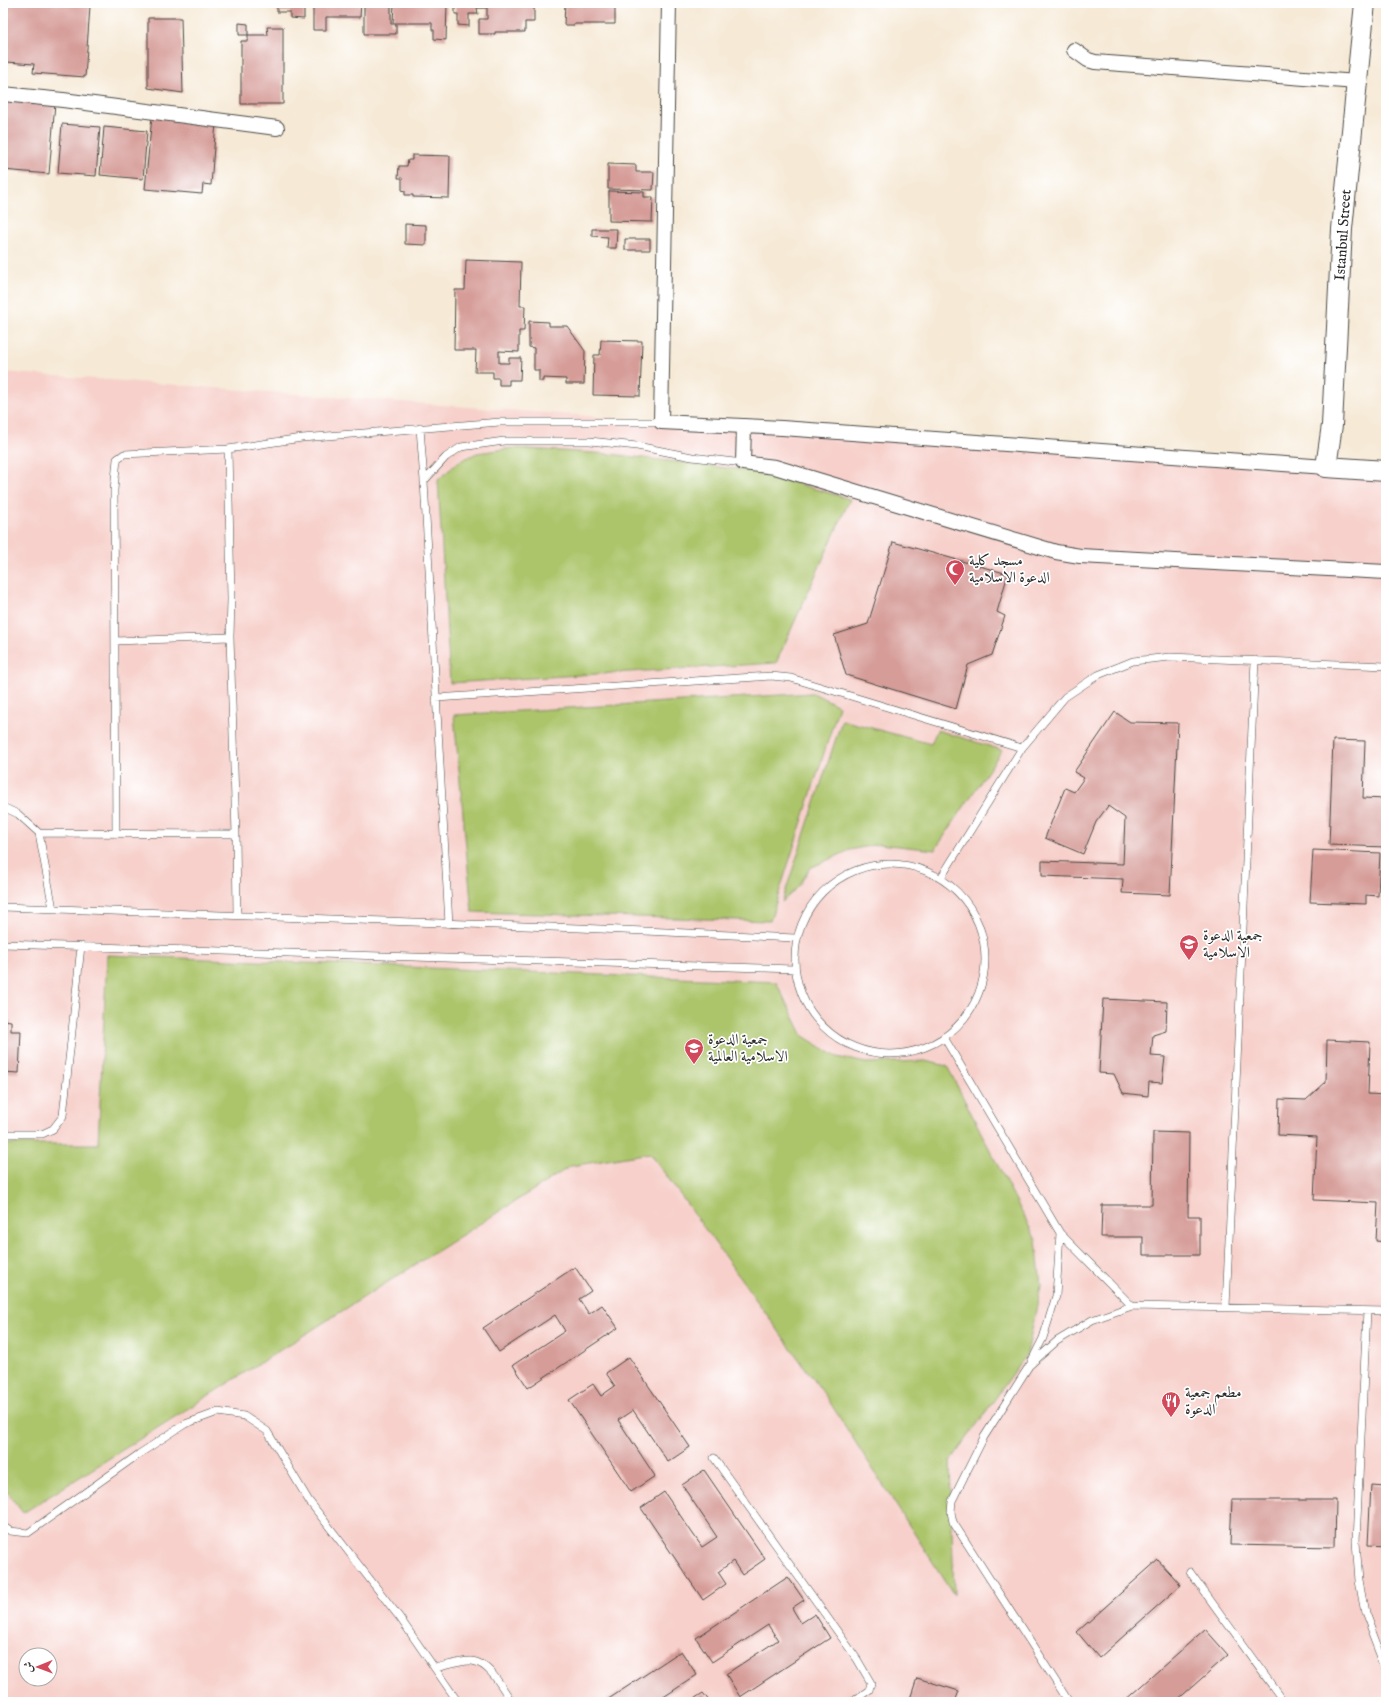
<svg xmlns="http://www.w3.org/2000/svg" width="1389" height="1705" font-family="'IM FELL English',Amiri,serif">
<rect width="100%" height="100%" fill="#fff"/>
<filter id="ink" filterUnits="userSpaceOnUse"><feTurbulence type="fractalNoise" baseFrequency=".025" numOctaves="2"/><feDisplacementMap in="SourceGraphic" scale="8" xChannelSelector="R" yChannelSelector="G"/><feConvolveMatrix kernelMatrix="1 2 1 2 8 2 1 2 1" color-interpolation-filters="sRGB"/></filter>
<filter id="wash" filterUnits="userSpaceOnUse"><feTurbulence type="fractalNoise" baseFrequency=".012" numOctaves="4" result="noise"/><feDisplacementMap in="SourceGraphic" scale="16" xChannelSelector="R" yChannelSelector="G"/><feGaussianBlur stdDeviation="0.9" result="paint"/><feColorMatrix in="noise" values="0 0 0 0 0 0 0 0 0 0 0 0 0 0 0 0 0 1.4 0 .05"/><feComposite in="paint" operator="in"/></filter>
<g filter="url(#wash)">
<rect width="100%" height="100%" fill="#f6e9d5"/>
<path fill="#f7d0cb" fill-rule="evenodd" d="M3 372 1386 476V1702H3ZM26 1655H50V1679H26Z"/>
<path fill="#acc56b" stroke="#6c784b" d="M513 448 610 454 753 471 850 499 776 663 450 683 438 480 458 462 477 453Z
M813 693 839 706 770 921 472 912 454 715Z
M842 720 931 744 937 730 1002 750 935 850 879 844 850 850 810 868 798 887 782 902Z
M107 955 776 982 803 1036 837 1057 866 1063 925 1061 947 1066 1036 1240 1041 1286 1027 1354 950 1462 954 1595 827 1398 650 1153 571 1166 23 1513 3 1486V1144H98Z"/>
<g id="blocks">
<path fill="#d69c98" d="M3 3H51L90 6 85 77 33 73 34 64 6 62V55L3 54Z
M277 3H304V19L290 18V12H277Z
M313 3H361L360 17H326V30H313Z
M364 3H391V24H396V34H364Z
M394 3H447L446 40 434 39V30H432V23H393Z
M455 3H534V22H525V32H495V34H479V19H487V8H477L478 14H469V26L458 25V14H455Z
M565 3H615V24H574V25H564Z
M148 18H181L183 93 148 88Z
M239 23 248 24V35H239Z
M267 27H283V104H241V41H248V35H268Z
M3 98 55 103 49 174 3 170Z
M152 116 216 122 211 185 203 184 202 194 145 189Z
M62 124 100 127 96 176 58 173Z
M104 127 147 131 143 179 100 175Z
M412 155 450 156 449 198 413 197V195H405V191L402 190V178H398L399 166H407L408 160H412Z
M608 164 636 165V172H654L653 190 608 189Z
M609 191 644 192V197H653L652 222 609 221Z
M405 224 426 225V245L405 244Z
M592 229H617L616 248H607L608 237 592 236Z
M625 239H650V250H625Z
M466 260 521 262 520 306H525L524 331H519V352L499 351V363H509V358H521L520 380H509V385H499V378H493V372H475L476 350H454L455 290H465Z
M529 321 549 322V326H567L585 351 584 384H566V379L543 378V381H539V370H534V348L529 347Z
M601 340 642 341 640 396 593 395 594 355H600Z
M893 542 1008 574 997 612 1005 616 992 655 968 665 956 709 846 675 834 635 868 624Z
M1115 712 1130 722 1178 723 1170 895 1122 893 1123 879 1042 876V861L1123 864 1125 818 1108 806 1096 822 1083 854 1045 838 1065 788 1074 792 1084 778 1074 772Z
M1333 740 1365 741 1363 798 1386 799V847L1329 845Z
M1313 850 1380 853 1378 896 1366 895V904L1310 902Z
M1103 999 1167 1002 1166 1031 1153 1035 1151 1056 1165 1057 1162 1083 1149 1082 1148 1096 1123 1093 1114 1074 1099 1073Z
M3 1020 11 1021V1031H21L19 1073 3 1072Z
M1327 1040 1370 1042 1368 1094 1386 1095V1242L1376 1241 1378 1203 1314 1200 1317 1137 1278 1135 1279 1099 1306 1100 1326 1082Z
M1153 1132 1189 1133 1188 1216H1200V1255H1143V1237H1101L1102 1205H1152Z
M575 1267 591 1291 579 1299 589 1314 602 1305 618 1328 528 1388 513 1365 565 1331 555 1315 499 1352 483 1328Z
M629 1357 690 1447 668 1462 633 1410 618 1420 655 1476 631 1492 569 1400 593 1384 601 1396 615 1386 606 1373Z
M704 1470 765 1559 742 1575 733 1561 718 1572 726 1584 703 1600 641 1508 664 1492 702 1547 717 1537 682 1485Z
M1371 1485 1386 1486V1546L1368 1545Z
M1232 1500H1336L1335 1547 1230 1545Z
M1158 1560 1181 1585 1099 1658 1077 1632Z
M788 1577 804 1600 792 1608 801 1623 815 1614 830 1638 740 1697 726 1674 778 1640 768 1625 712 1662 696 1638Z
M1205 1629 1228 1655 1175 1702H1123Z
M681 1651 697 1675 656 1702H604Z
M917 1678 959 1691 955 1702H909Z
M703 1693 710 1702H689Z"/>
</g>
</g>
<g filter="url(#ink)">
<use href="#blocks" fill-opacity="0" stroke="#494844" stroke-width="1"/>
<g fill="none" stroke-linecap="round" stroke-linejoin="round">
<defs>
<path id="lane" d="M420 428 424 481 449 924
M424 481 446 457 461 447 504 441H590L637 446 692 457 743 463
M115 641 230 637
M436 698 771 676 791 678 1022 748 942 876
M1022 748 1065 697 1098 675 1133 661 1170 657 1386 666
M3 807 18 814 39 833 53 909
M39 833 236 834
M116 834 114 490 117 459 124 454 228 449
M795 959a95 95 0 1 1 190 0a95 95 0 1 1-190 0Z
M3 907 579 928 795 938
M237 915 236 834 230 637 231 599 228 449 302 438 500 422H661
M3 944 793 969
M945 1039 1060 1233 1132 1306
M3 1134H42L53 1129 63 1116 81 946
M1226 1307 1255 660
M1367 1311 1356 1541 1359 1581 1365 1613 1386 1668
M1031 1362 1043 1338 1056 1296 1060 1233
M714 1458 857 1659 871 1683 869 1690 852 1702
M3 1526 10 1531 28 1533 139 1454 185 1424 218 1412 244 1416 267 1431 309 1501 400 1618 458 1702
M1190 1572 1284 1702
M435 1668C444 1666 463 1660 472 1661 490 1663 502 1688 512 1702
M1069 1702 953 1522 951 1512 952 1501 984 1437 1029 1366 1057 1341 1092 1320 1132 1306 1386 1311"/>
<path id="street" d="M669 3 661 422 782 428 1326 467
M1074 50 1088 60 1095 62 1357 82
M3 94 63 100 277 128
M744 426 743 463 775 467 1056 552 1080 556 1386 572"/>
<path id="secondary" d="M1365 3 1342 229 1332 425 1326 467 1386 471"/>
</defs>
<use href="#lane" stroke="#494844" stroke-width="8"/>
<use href="#street" stroke="#494844" stroke-width="16"/>
<use href="#secondary" stroke="#494844" stroke-width="22"/>
<use href="#lane" stroke="#fff" stroke-width="7"/>
<use href="#street" stroke="#fff" stroke-width="14"/>
<use href="#secondary" stroke="#fff" stroke-width="20"/>
</g>
</g>
<defs>
<symbol id="mosque-pin" viewBox="-11 -11 22 30"><path d="M0 17L-7.5 6A9.5 9.5 0 1 1 7.5 6Z" fill="#d1495b" stroke="#fff"/><path d="M3.5-4.9A6 6 0 1 0 3.5 4.9A5 5 0 1 1 3.5-4.9Z" fill="#fff"/></symbol>
<symbol id="university-pin" viewBox="-11 -11 22 30"><path d="M0 17L-7.5 6A9.5 9.5 0 1 1 7.5 6Z" fill="#d1495b" stroke="#fff"/><path d="M0-5L7-2L0 1L-7-2ZM-4 1L0 2.5L4 1V4Q0 6-4 4Z" fill="#fff"/></symbol>
<symbol id="restaurant-pin" viewBox="-11 -11 22 30"><path d="M0 17L-7.5 6A9.5 9.5 0 1 1 7.5 6Z" fill="#d1495b" stroke="#fff"/><path d="M-5-6h1v4h1v-4h1v4h1v-4h1v5L-1.5 .5V6h-2V.5L-5-1ZM5-6V6H3V1.5H1.5Q1.5-4 5-6Z" fill="#fff"/></symbol>
</defs>
<g fill-rule="evenodd">
<use href="#mosque-pin" x="944" y="558" width="22" height="30"/>
<use href="#university-pin" x="1178" y="933" width="22" height="30"/>
<use href="#university-pin" x="683" y="1037" width="22" height="30"/>
<use href="#restaurant-pin" x="1160" y="1390" width="22" height="30"/>
</g>
<g text-anchor="middle" dominant-baseline="central" stroke-width="3.5" stroke-linejoin="round" paint-order="stroke">
<g font-size="15" fill="#2b2b2b" stroke="#fff">
<text transform="translate(1343 235) rotate(-86)">Istanbul Street</text>
</g>
<g font-size="15" fill="#2b2b2b" stroke="#fff" text-anchor="start">
<text x="969" y="560">مسجد كلية<tspan x="969" dy="17">الدعوة الاسلامية</tspan></text>
<text x="1203" y="935">جمعية الدعوة<tspan x="1203" dy="17">الاسلامية</tspan></text>
<text x="708" y="1039">جمعية الدعوة<tspan x="708" dy="17">الاسلامية العالمية</tspan></text>
<text x="1185" y="1392">مطعم جمعية<tspan x="1185" dy="17">الدعوة</tspan></text>
</g>
</g>
<rect width="1389" height="1705" fill="none" stroke="#fff" stroke-width="16"/>
<g transform="translate(38 1667) rotate(269)"><circle r="19" fill="#ffffff" stroke="#aaaaaa"/>
<path d="M0-3L7 15L0 10L-7 15Z" fill="#d1495b"/>
<text y="-6" font-size="11" font-weight="bold" text-anchor="middle" fill="#2b2b2b">ش</text>
</g>
</svg>
